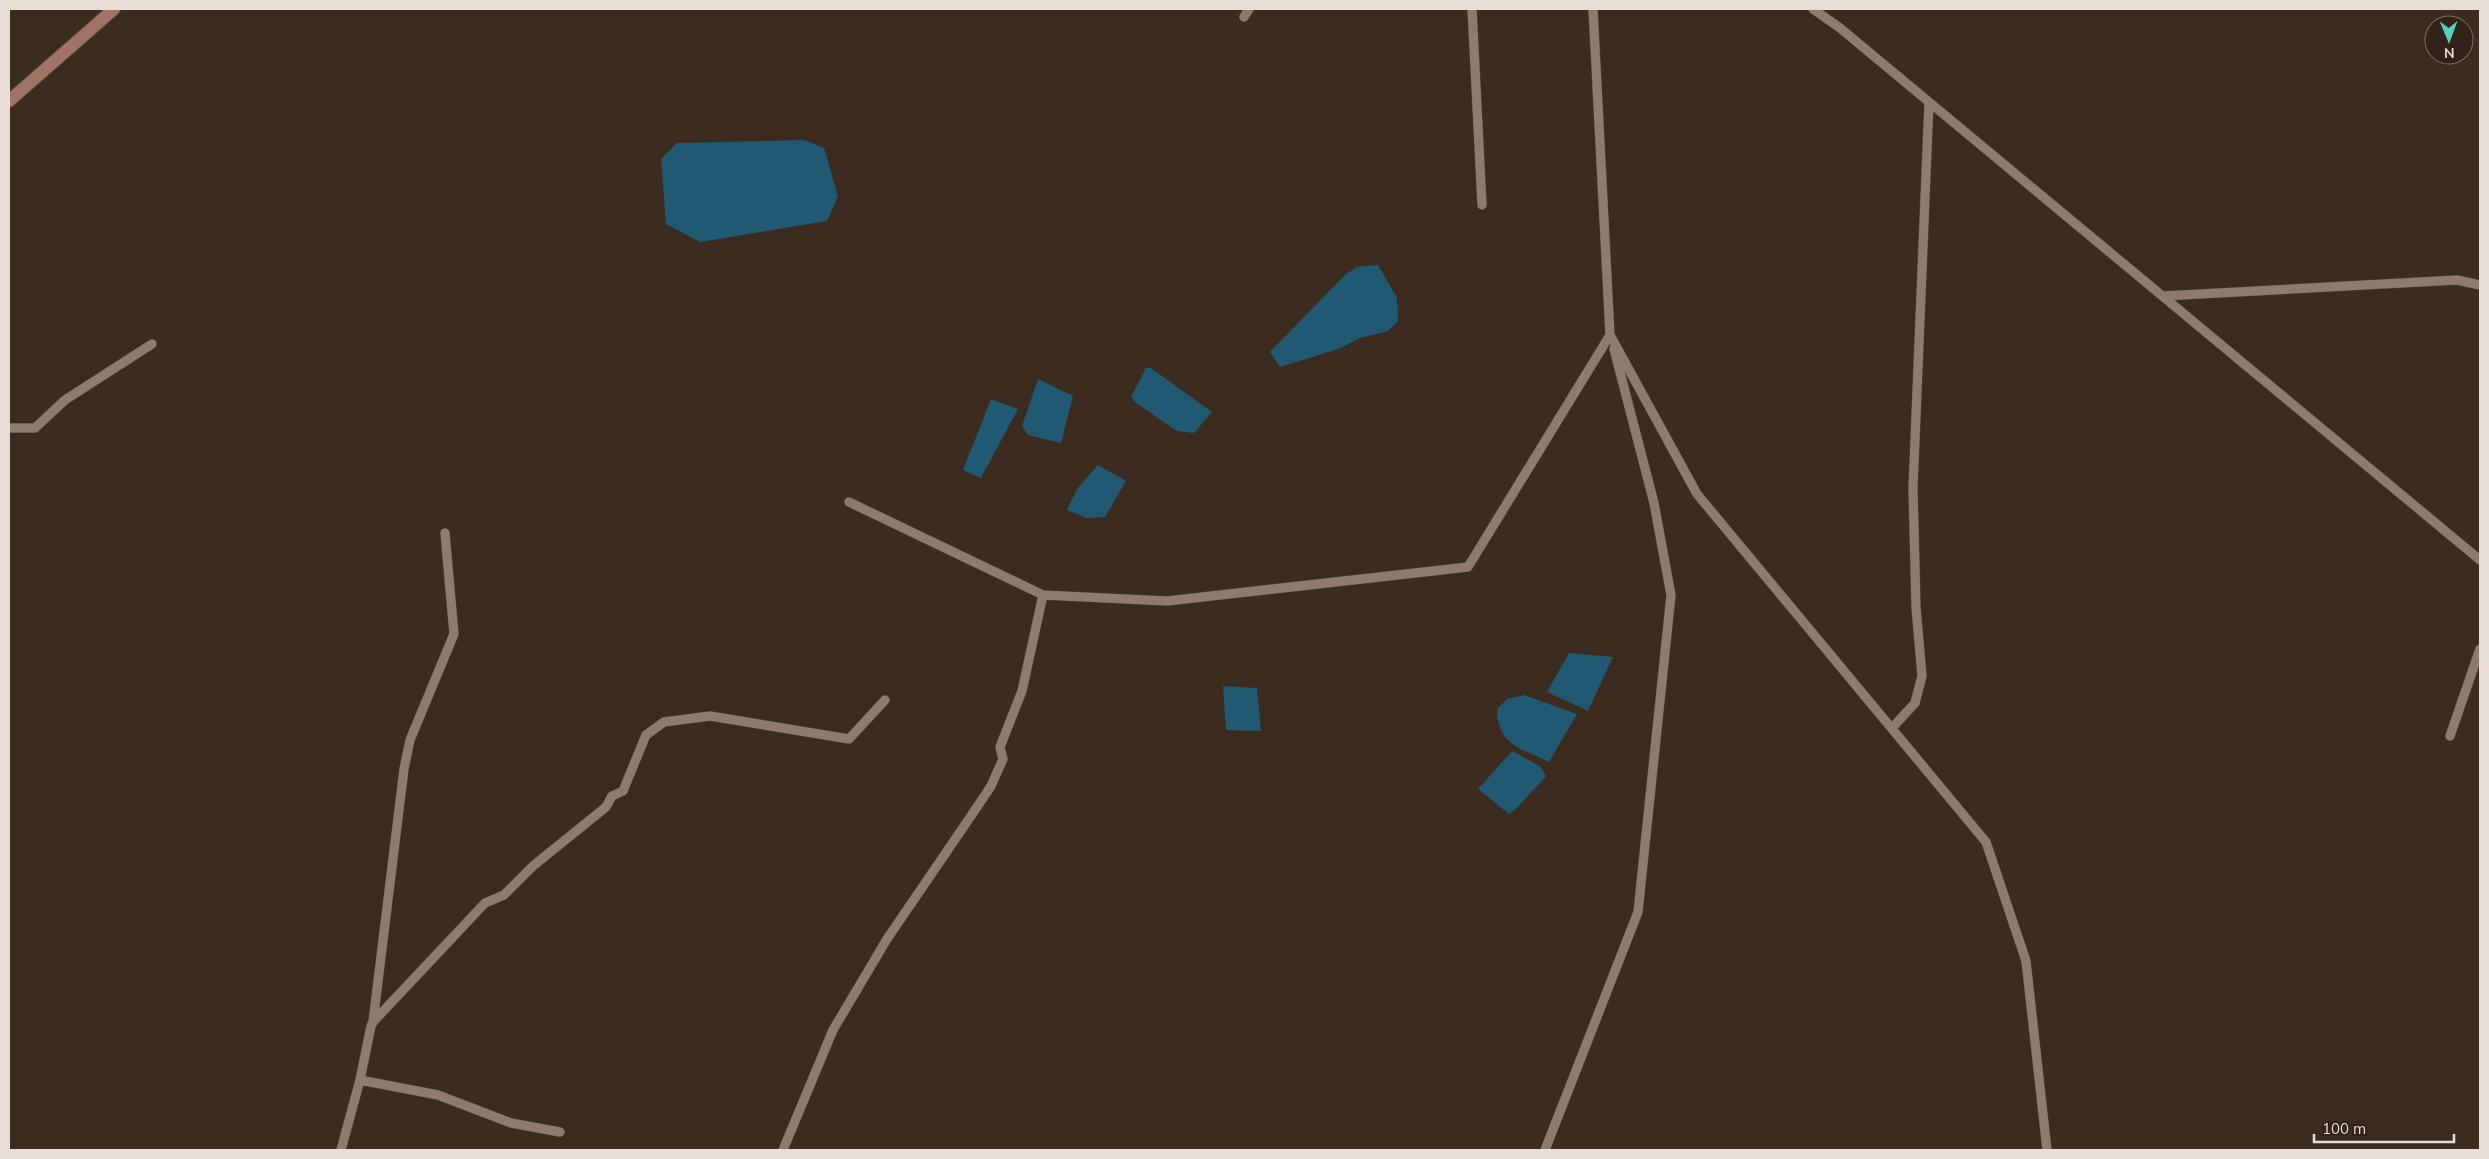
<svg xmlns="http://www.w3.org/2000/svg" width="2489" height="1159" font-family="Mulish,sans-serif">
<rect width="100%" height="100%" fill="#3c2c20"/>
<path fill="#205971" d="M804 140 824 148 838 196 827 221 700 242 666 224 661 159 677 143Z
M1378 265 1397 298 1398 321 1388 331 1360 338 1338 349 1280 367 1270 352 1345 275 1357 267Z
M1146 368H1151L1212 412 1194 433 1177 431 1136 403 1131 397Z
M1038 379 1073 396 1061 443 1028 435 1022 426Z
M991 399 1018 409 981 478 963 470Z
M1098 465 1126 481 1105 517 1086 518 1067 510 1077 489Z
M1569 653 1613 657 1588 711 1547 692Z
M1223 686 1257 688 1261 731 1226 730Z
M1524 695 1577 714 1549 762C1521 748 1498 746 1497 709L1507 699Z
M1512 751 1540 766 1546 776 1516 809 1509 814 1478 789Z"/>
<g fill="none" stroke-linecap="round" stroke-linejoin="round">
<defs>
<path id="street" d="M1472 9 1482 205
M1593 9 1610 335 1697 494 1986 842 2026 961 2047 1150
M1813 9 1840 28 2480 560
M1244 17 1249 9
M2163 296 2457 280 2480 285
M9 428H35L65 400 152 344
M849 502 1043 595 1167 601 1468 567 1610 335
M1892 728 1915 703 1922 676 1916 607 1913 488 1929 102
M2450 736 2480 649
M373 1022 485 903 504 895 533 866 606 807 612 796 623 791 646 735 664 722 710 716 849 739 885 700
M360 1080 438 1095 511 1123 560 1132
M341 1150 360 1080 371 1026 373 1022 404 769 410 740 454 634 445 533
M783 1150 833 1030 887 939 973 813 991 786 1003 759 1000 747 1022 691 1043 595
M1545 1150 1638 912 1671 595 1654 503 1614 349"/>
<path id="secondary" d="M9 101 114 9"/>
</defs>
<use href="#street" stroke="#56493f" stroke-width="10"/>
<use href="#secondary" stroke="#56493f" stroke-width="14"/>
<use href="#street" stroke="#8e7b6e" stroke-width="9"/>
<use href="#secondary" stroke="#a17366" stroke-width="12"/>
</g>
<rect width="2489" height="1159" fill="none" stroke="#e9ded7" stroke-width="20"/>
<g transform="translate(2449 40) rotate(179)"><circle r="24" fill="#322217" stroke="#7b6d64"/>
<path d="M0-4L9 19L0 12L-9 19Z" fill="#58cec0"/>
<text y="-8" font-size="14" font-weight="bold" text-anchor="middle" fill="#e9ded7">N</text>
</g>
<path d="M2314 1134v8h140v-8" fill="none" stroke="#e9ded7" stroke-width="2.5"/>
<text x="2322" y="1134" font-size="15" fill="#e9ded7" stroke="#322217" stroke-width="4" paint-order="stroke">100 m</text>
</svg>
